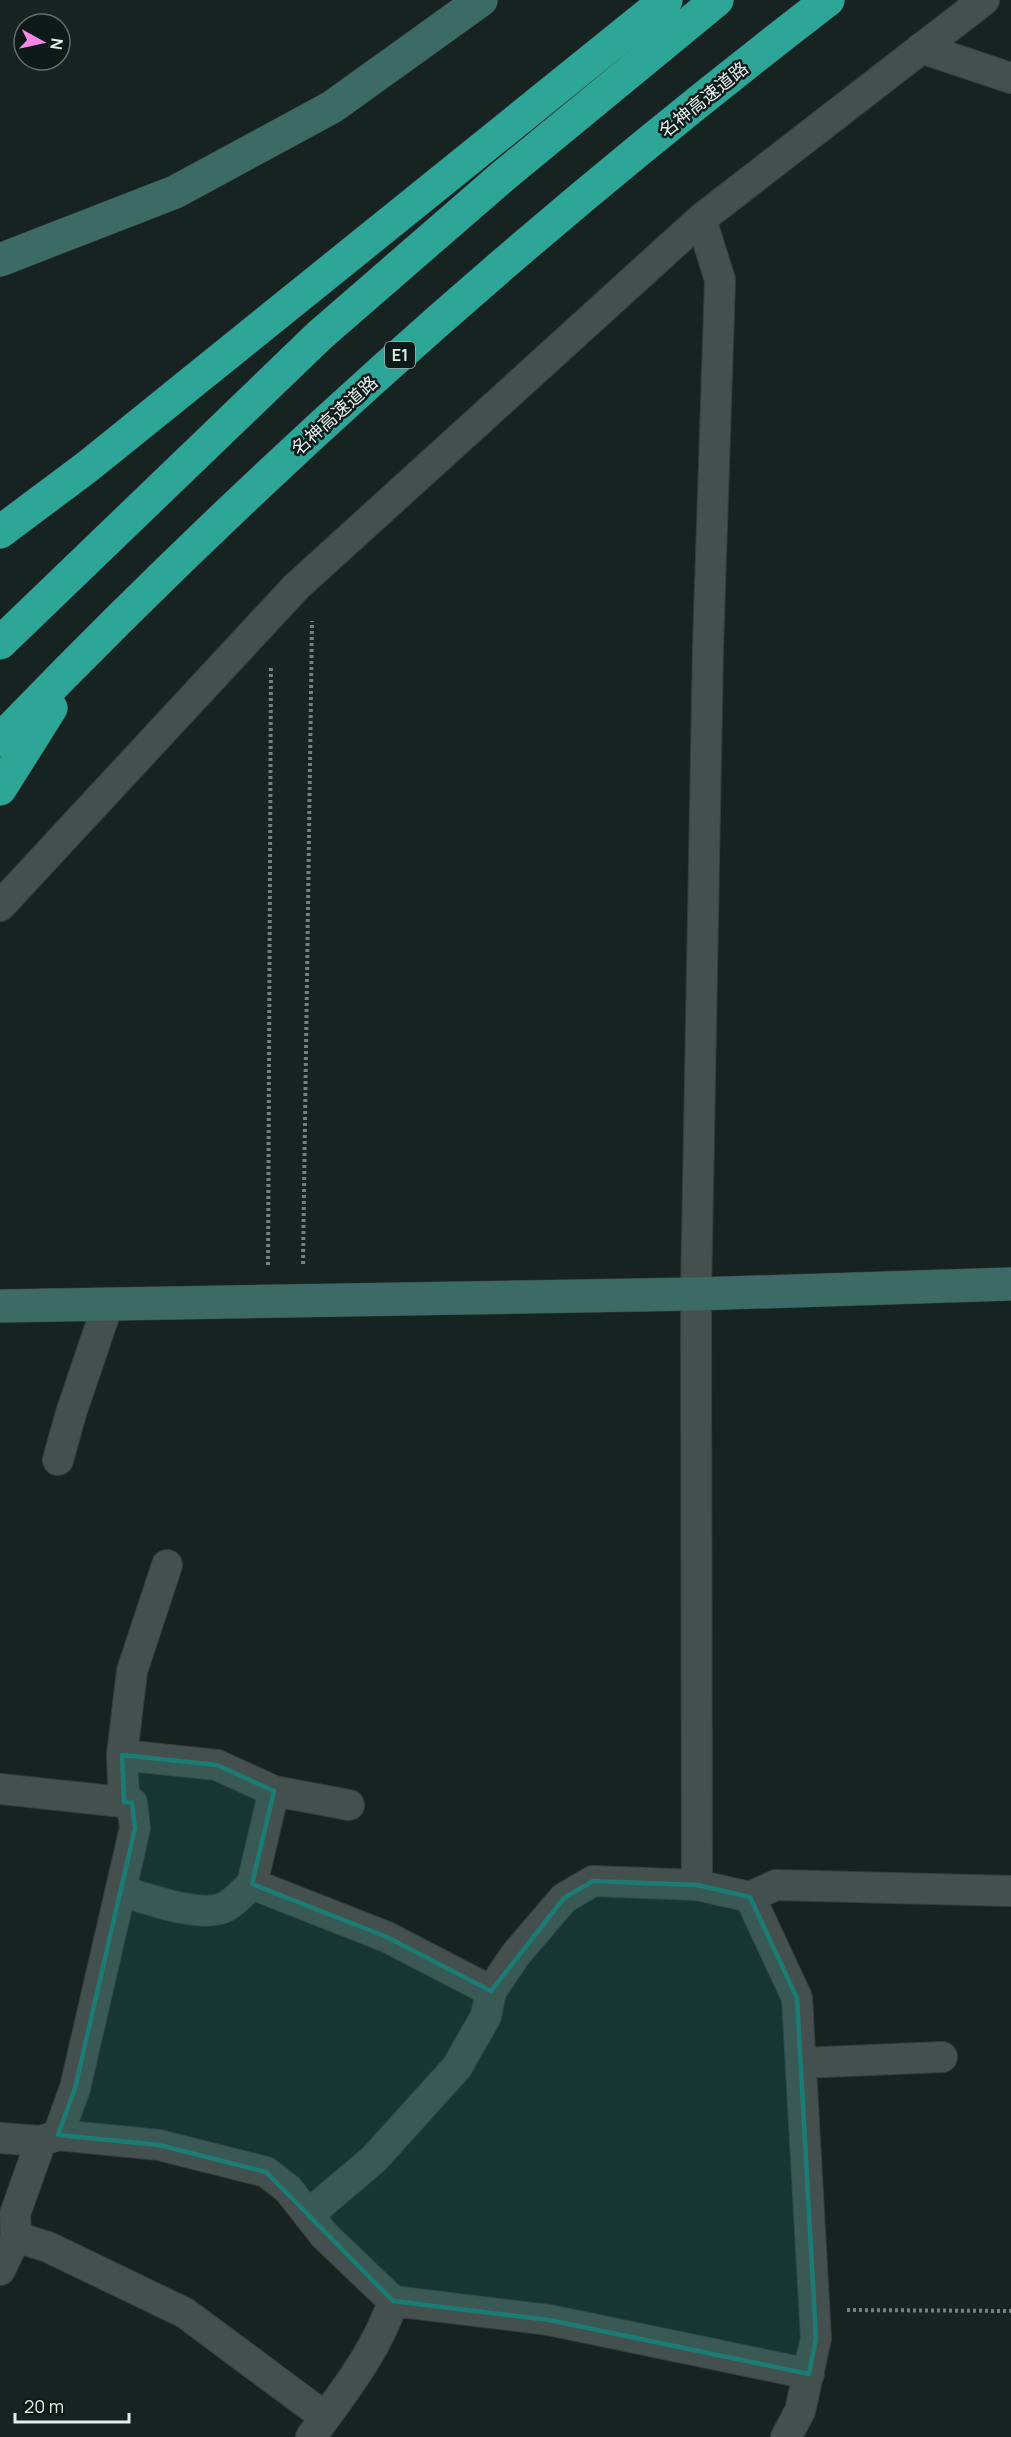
<svg xmlns="http://www.w3.org/2000/svg" width="1011" height="2437" font-family="Manrope,'Noto Sans JP',sans-serif">
<rect width="100%" height="100%" fill="#172321"/>
<g fill="none" stroke-linecap="round" stroke-linejoin="round">
<defs>
<path id="street" d="M921 48 1011 78
M0 906 296 587 701 219 984 0
M58 1460 71 1413 108 1304
M122 1755 132 1671 167 1565
M0 1789 132 1803 135 1828 75 2088 58 2135
M274 1791 349 1805
M124 1802 122 1755 217 1765 274 1791 252 1884 387 1937 491 1991
M697 1885 696 1294 708 648 720 280 701 219
M121 1891C146 1898 198 1918 223 1908 233 1904 244 1891 252 1884
M750 1897 776 1885 1011 1891
M801 2063 942 2057
M0 2138 41 2141 58 2135 159 2145 266 2172 288 2189 324 2235 393 2301C377 2351 342 2394 311 2437
M309 2214 374 2159 457 2067 486 2016 491 1991 516 1954 564 1898 593 1881 697 1885 750 1897 797 1998 816 2338 800 2411 786 2437
M16 2237 48 2247 185 2313 325 2417
M0 2270 16 2237 15 2214 41 2141
M393 2301 549 2320 809 2374"/>
<path id="secondary" d="M0 260 175 192 332 107 481 0
M0 1306 696 1294 1011 1284"/>
<path id="highway" d="M0 532 87 467 666 0
M0 643 320 335 502 177 717 0
M0 740C257 473 534 226 828 0
M0 789 51 708"/>
</defs>
<use href="#street" stroke="#353e3d" stroke-width="32"/>
<use href="#secondary" stroke="#353e3d" stroke-width="34"/>
<use href="#highway" stroke="#353e3d" stroke-width="34"/>
<path stroke="#76807f" stroke-width="4" stroke-dasharray="3 3" stroke-linecap="butt" d="M303 1264 312 621
M268 1265 271 666
M847 2310 1011 2311"/>
<use href="#street" stroke="#43504e" stroke-width="30"/>
<use href="#secondary" stroke="#3c6a64" stroke-width="33"/>
<use href="#highway" stroke="#2da697" stroke-width="33"/>
</g>
<path fill="#1a7c74" fill-opacity="0.2" stroke="#1a7c74" stroke-width="4.5" stroke-linejoin="round" d="M122 1755 217 1765 274 1791 252 1884 387 1937 491 1991 564 1898 593 1881 697 1885 750 1897 797 1998 816 2338 809 2374 549 2320 393 2301 266 2172 159 2145 58 2135 75 2088 135 1828 132 1803 124 1802Z"/>
<g text-anchor="middle" dominant-baseline="central" stroke-width="5" stroke-linejoin="round" paint-order="stroke">
<rect fill="#0e1a18" stroke="#a5aead" stroke-width="1.5" x="385" y="342" width="30" height="26" rx="4.5"/>
<g font-size="16" font-weight="bold" fill="#e6eeed">
<text x="400" y="355">E1</text>
</g>
<g font-size="18" fill="#e6eeed" stroke="#0e1a18">
<text transform="translate(703 99) rotate(-39)">名神高速道路</text>
<text transform="translate(334 415) rotate(-42)">名神高速道路</text>
</g>
</g>
<g transform="translate(42 42) rotate(98)"><circle r="28" fill="#0e1a18" stroke="#646f6d" stroke-width="1.5"/>
<path d="M0-4.5L10 22L0 15L-10 22Z" fill="#f987e8"/>
<text y="-9" font-size="16" font-weight="bold" text-anchor="middle" fill="#e6eeed">N</text>
</g>
<path d="M15 2413v9h114v-9" fill="none" stroke="#e6eeed" stroke-width="3"/>
<text x="24" y="2413" font-size="18" fill="#e6eeed" stroke="#0e1a18" stroke-width="4.5" paint-order="stroke">20 m</text>
</svg>
